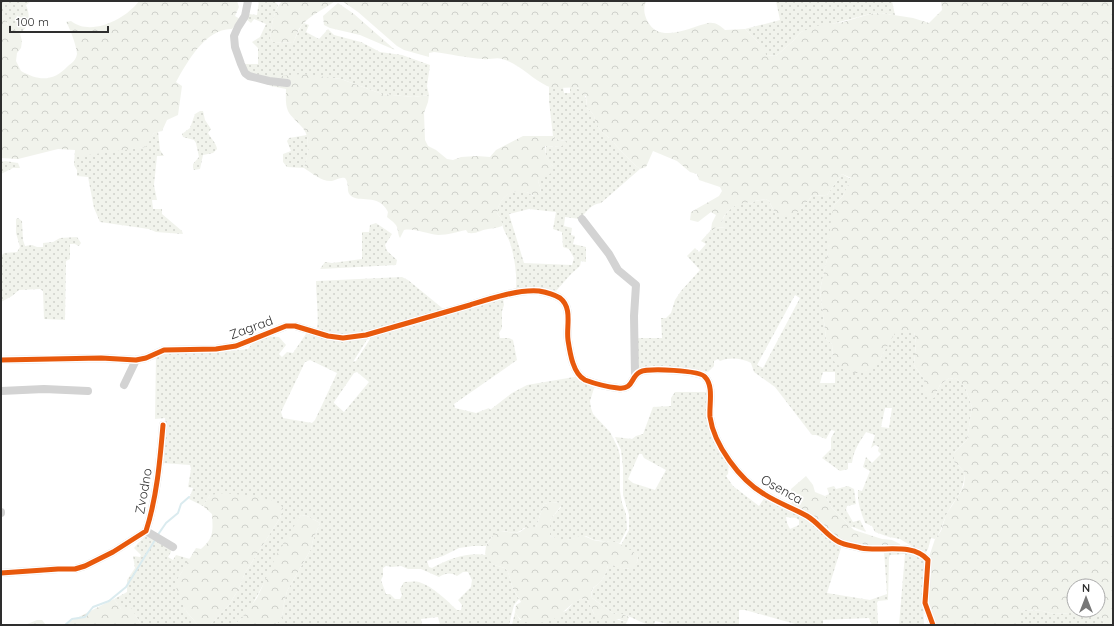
<svg xmlns="http://www.w3.org/2000/svg" width="1114" height="626" font-family="Quicksand,sans-serif">
<defs>
<pattern id="green-dots" width="8" height="8" patternUnits="userSpaceOnUse"><rect width="8" height="8" fill="#f1f3ec"/><path d="M2 2h.1M6 6h.1" fill="none" stroke="#cfd1cb" stroke-width="1.8" stroke-linecap="round"/></pattern>
<pattern id="forest-crowns" width="20" height="18" patternUnits="userSpaceOnUse"><rect width="20" height="18" fill="#f1f3ec"/><path d="M2 6a3 3 0 1 1 6 0M12 15a3 3 0 1 1 6 0" fill="none" stroke="#cfd1cb"/></pattern>
</defs>
<rect width="100%" height="100%" fill="#fff"/>
<path fill="url(#green-dots)" fill-rule="evenodd" d="M1 1H30V2L26 5C31 16 29 26 20 34 6 25 1 18 1 1Z
M259 1H274L278 5 273 19 270 38 273 42 293 43 301 26 304 23 309 25 306 32 319 39 328 29 334 35 361 42 380 52 402 55 430 65 427 86 429 95 413 97 382 94 341 79 333 78 290 76 256 80 243 64H258V48L252 42 260 37 266 24 254 19 251 23 246 19 249 14 257 15Z
M776 1H892L895 15 881 13 870 14 801 32 794 40 776 56 766 55 759 43 745 29 780 20Z
M570 86C584 89 586 95 587 108 598 117 592 116 598 126 600 131 605 134 609 138 619 148 628 160 640 169L601 203C591 204 587 211 580 219L565 217 564 226 572 228 571 235 575 236 573 244 586 247V262L581 261 580 266 571 274 556 291C542 287 530 289 516 290 517 275 515 260 511 246 509 237 501 229 502 220L497 213C499 195 517 183 533 196L541 191 538 181 553 166C547 160 544 155 546 146L560 147 565 141 555 139 553 136 549 101V87H563L564 93H570ZM529 209 556 212 553 229 562 232 563 247 569 249 574 258 572 265 524 263 509 214Z
M200 111H203L205 120 211 129 208 133C211 139 216 142 217 149L213 153 203 155 200 169 194 170 193 168V164L199 157 196 143 194 140 183 137 182 134 190 128 195 114Z
M158 131 160 150 164 156H157L154 185 157 200H152L153 209H162V214L182 231 183 234 156 232 149 229 100 222 94 208 88 177 77 176V170L74 165 75 150C99 150 122 150 145 147L154 133Z
M307 135C309 147 308 156 304 168L287 167 283 162V154L291 151 287 141 289 138Z
M5 161 18 163 20 168H13L1 174V162Z
M842 174 851 179 843 196 834 205 827 259 820 290 825 330 826 339 832 344 833 360 880 359 895 332H914L916 343 914 365 924 379 934 398 940 385 949 378 957 379 965 387 972 407 967 440 954 453V462L959 466 965 473C963 496 954 498 946 516 941 526 943 529 935 539L931 538 928 549 925 554 900 539 889 537 875 532 872 526 865 523C861 512 857 502 858 490L862 491 870 471 863 467 866 457 872 463 881 454 878 451 879 447 875 445 871 448 875 435 866 432C859 443 854 449 852 463H848V469L840 471 822 458 831 449V438L835 431 831 430 826 439 816 435H812L775 387 754 372 751 363C742 358 729 357 720 361L718 359 714 361V366L708 372 696 369H639L637 366V338H662L661 318H666L671 313 675 300 681 291 700 270 687 256 695 248 699 252 706 244 701 241 711 230H713L715 227 726 228 722 223C723 214 735 203 744 202 747 202 749 203 751 204L755 201 766 199 769 201 776 215 801 209 812 196 827 195ZM795 295 800 298 763 368 757 365ZM823 372H835V383H820ZM885 408H892L889 428 881 427Z
M18 218 22 221 23 240 25 246 32 245 37 247H43V243L53 242 60 238 77 237 81 243 79 246 75 244H70V259L66 261 65 320 44 319 43 291 40 289 19 290 12 296 1 302V256L4 253 17 252 20 247 16 233V219Z
M376 223 392 234 385 245 387 251 397 260 396 265 320 269 325 262 332 263 362 259V232H369L370 225Z
M402 277 408 280 447 312C430 316 413 321 395 325 367 333 345 340 317 328 319 319 316 293 316 281Z
M503 298 504 305 502 311V328L499 333 500 338H509L513 340 517 360 454 404 455 408 476 413 489 408 490 410 512 393 527 385 580 376 595 385 590 401 591 408 593 414 610 432 618 448 620 456V491L622 503 626 514 627 529 620 543 594 540 586 536 567 540H559L549 535 550 520 561 507V503L551 502 544 504 536 527 524 528C513 538 509 529 499 532 493 533 489 541 486 546H473L459 548 443 556 427 561 429 567 432 568C448 559 468 552 486 555L494 565 505 568 508 572 513 589 519 599 514 605 509 625H440L438 617 421 619 422 625H275L282 618 284 603 287 591 311 549 313 540 320 523 307 516 301 515 251 607 241 619 234 625H210L229 605 238 590 245 573 280 518 283 508 210 495 203 506 189 499 193 488 188 487 191 469 190 465 162 463 165 418 155 419 156 357 164 353 232 351 248 349C256 337 265 336 279 337L286 345 279 354 282 357 287 352 293 353 308 331 368 338 353 362 356 361 372 336 410 327ZM310 360 337 373 315 420 312 423 283 418 281 412 305 362ZM357 372 369 382 344 412 334 403V402L354 373ZM386 566 392 567 401 566 408 569H421L439 577C445 573 451 572 457 576L463 572H468L472 580 471 587 458 600 462 605 461 610H457C446 600 434 587 419 582 415 581 409 582 404 582L400 589 402 595 400 599H395L390 594H386L381 580 383 576V568Z
M675 392H708V409L729 462 728 474 726 476 733 486 759 506 765 497 800 514 842 545 827 593 870 600 887 594 884 551 913 552 925 560 923 593 924 625H899L905 554 890 555 889 558 888 600 878 601 877 603 878 625H872L869 618 823 620V625H799L745 610H739V625H672L655 621 654 625C640 625 628 612 614 614L592 598C591 585 596 588 602 580 605 576 607 569 608 565 615 564 621 569 628 569L637 562 638 556 633 553 622 549 621 545 629 530V515L623 495V467L621 450 615 437 632 439 636 436 643 434 653 407 671 406V398ZM639 454H642L644 458 666 470 655 490 633 483 628 479ZM786 517 796 518 799 520V525L790 529 787 523Z
M834 486 836 489 848 486 854 489 856 504 847 506 846 510 853 522 860 520 866 532 853 527H851L832 508 825 496 829 494 827 488Z
M147 535 170 548 171 552 168 557 173 560 176 555 190 559 177 580 185 610 198 625H141C137 616 132 608 121 609L114 599 127 592V580L135 568 133 556 140 557 141 555 134 548 138 543Z
M583 598 588 601 594 614 627 622 625 625H512L515 612 520 620 566 611 574 602Z
M1025 610 1043 611 1054 614 1087 612 1101 616 1104 625H1021V612Z"/>
<path fill="url(#forest-crowns)" fill-rule="evenodd" d="M139 1H237L239 7 235 16 240 19 232 29C206 28 187 62 176 82L182 86 178 115 167 120 162 131 154 133 146 147 81 156 75 150 58 149 18 159 1 158V11L7 24 20 34 22 41 21 48 17 53 16 61 21 71C39 81 53 82 68 66 72 63 76 60 77 54 77 47 70 28 66 22L71 21C91 37 126 19 139 1Z
M282 1H335C323 10 310 15 301 26 297 31 296 38 293 43L273 42 270 38C272 25 273 11 282 1Z
M342 1H646C643 9 644 15 648 22 660 44 691 27 708 23 716 22 720 26 725 30L745 29 765 49 766 55 776 56 794 40 801 32 816 26 843 22 870 14 881 13 913 18 929 23 942 10 941 1H1113V625H1104L1101 616 1087 612 1054 614 1043 611 1025 610 1021 612V625H936L928 608 930 554 935 539 941 531 946 515 960 493 964 485 965 473 959 466 954 462V453L967 440 972 407 965 387 957 379 949 378 940 385 934 398 929 397 925 394 924 379 914 365 916 343 914 332 895 333 880 359 870 373H854L836 364 833 360 832 344 826 339 825 330 820 290 827 259 831 219 834 205 843 196 851 178 842 174 827 195 812 196 801 209 793 215H776L769 201 766 199 755 201 751 204C749 203 747 202 745 203 735 203 722 214 722 223H727L726 228 716 227 713 230H711L712 223 716 215 711 212 698 222 690 220 691 212 719 196 722 191 720 187 699 180 697 174 690 172 677 161 653 151 646 167 640 169C628 160 619 148 609 138 605 134 600 131 598 126 592 117 598 117 587 108L586 96 581 95 578 88C568 86 557 90 547 86 532 79 518 63 502 59 496 57 489 60 483 59 467 58 450 54 434 52L429 53V57L404 50 397 46 358 12ZM1074 586H1098V610H1074Z
M338 3 354 14 395 50 360 35 330 28 324 25 323 16Z
M302 74 341 79 382 94 413 97 429 95 428 102 424 113 425 140 428 146 436 150 447 159 453 160 461 157 477 156 490 157 496 150 523 136H553L555 139 565 141 567 143 560 147 545 146C544 155 548 160 553 166V172L538 181C540 187 543 192 537 197 533 196 530 193 526 192 511 188 499 198 497 213L502 220V226C497 228 493 228 488 229 480 230 478 234 468 233L466 230C456 232 448 235 438 235 427 234 414 228 404 230L400 238C397 233 399 228 395 224 393 221 389 219 387 217L388 212C378 192 359 204 350 195 346 191 350 184 345 178 339 177 337 180 332 181 322 182 312 173 304 168 308 154 312 137 301 126 297 121 291 117 288 111 285 104 286 96 286 89L271 86 256 80 262 78Z
M806 476 813 485 815 492 825 496 832 508 854 530 882 539 892 540 900 544V547L847 544 792 505 791 489Z
M224 493C238 495 275 496 283 508L280 518 245 573 238 590 229 605 210 625H198L185 610 176 587 177 580 196 548 201 549C214 538 213 531 212 514L203 506 210 495Z
M551 502 561 503V506L550 520V536C560 540 570 542 581 535 585 536 589 538 593 540 602 543 614 539 622 545V549L631 550 638 556 637 562 633 568C621 571 618 564 608 565 607 569 605 576 602 580 596 588 590 585 592 598L614 614 620 613 629 617 627 622 619 619 608 622 594 614 588 601 583 598C561 607 562 624 533 623 523 623 520 620 515 612L516 605 521 602 513 589 508 572 505 568 494 565 489 560 485 554 486 546 494 534 500 531 515 533 520 532 528 526 536 527 544 504Z
M301 515 307 516 320 523 313 540 311 549 287 591 284 603 282 619 275 625H234L241 619 257 598 278 552Z
M114 599 121 609 131 607 141 625H63Z
M37 620H42L46 625H25Z"/>
<g fill="none" stroke-linecap="round" stroke-linejoin="round">
<path stroke="#daebef" stroke-width="2" d="M157 536 166 523 178 513 181 504 189 497
M65 625 72 619 85 617 93 607 109 601 126 587 155 540"/>
<path stroke="#d3d3d3" stroke-width="8" d="M248 1 245 16 238 27 234 36 235 47 241 64 245 73 249 76 269 81 287 83
M582 219 609 254 618 270 636 285 634 316 635 376
M1 360 101 358 136 360 146 358 164 350 216 349 236 346 286 326H295L328 336 343 338 366 335C401 325 435 315 470 305 489 299 519 289 539 291 545 292 555 295 560 298 573 308 566 327 568 340 570 353 573 374 585 380 593 383 609 387 618 388 634 390 630 377 640 372 648 368 700 370 705 377 714 386 709 405 710 417 714 445 740 480 764 494 778 503 793 508 807 516 819 523 827 536 839 542 845 545 854 546 861 548 883 552 912 542 928 560L925 603 933 625
M124 385 136 360
M1 391 44 389 88 391
M1 512V513
M146 531 173 547
M1 573 58 569H75L85 566 113 552 146 531C157 497 160 460 163 425"/>
<defs>
<path id="cycleway" d="M1 360 101 358 136 360 146 358 164 350 216 349 236 346 286 326H295L328 336 343 338 366 335C401 325 435 315 470 305 489 299 519 289 539 291 545 292 555 295 560 298 573 308 566 327 568 340 570 353 573 374 585 380 593 383 609 387 618 388 634 390 630 377 640 372 648 368 700 370 705 377 714 386 709 405 710 417 714 445 740 480 764 494 778 503 793 508 807 516 819 523 827 536 839 542 845 545 854 546 861 548 883 552 912 542 928 560L925 603 933 625
M1 573 58 569H75L85 566 113 552 146 531C157 497 160 460 163 425"/>
</defs>
<use href="#cycleway" stroke="#fff" stroke-width="8"/>
<use href="#cycleway" stroke="#e8590c" stroke-width="5"/>
</g>
<g text-anchor="middle" dominant-baseline="central" stroke-width="4" stroke-linejoin="round" paint-order="stroke">
<g font-size="13" fill="#2e2e2e" stroke="#fff">
<text transform="translate(251 327) rotate(-20)">Zagrad</text>
<text transform="translate(782 489) rotate(29)">Osenca</text>
<text transform="translate(143 491) rotate(-80)">Zvodno</text>
</g>
</g>
<rect width="1114" height="626" fill="none" stroke="#2e2e2e" stroke-width="4"/>
<g transform="translate(1086 598)"><circle r="19" fill="#ffffff" stroke="#ababab"/>
<path d="M0-3L7 15L0 10L-7 15Z" fill="#777777"/>
<text y="-6" font-size="11" font-weight="bold" text-anchor="middle" fill="#2e2e2e">N</text>
</g>
<path d="M10 26v6h98v-6" fill="none" stroke="#2e2e2e" stroke-width="2"/>
<text x="16" y="26" font-size="12" fill="#2e2e2e" stroke="#ffffff" stroke-width="3" paint-order="stroke">100 m</text>
</svg>
